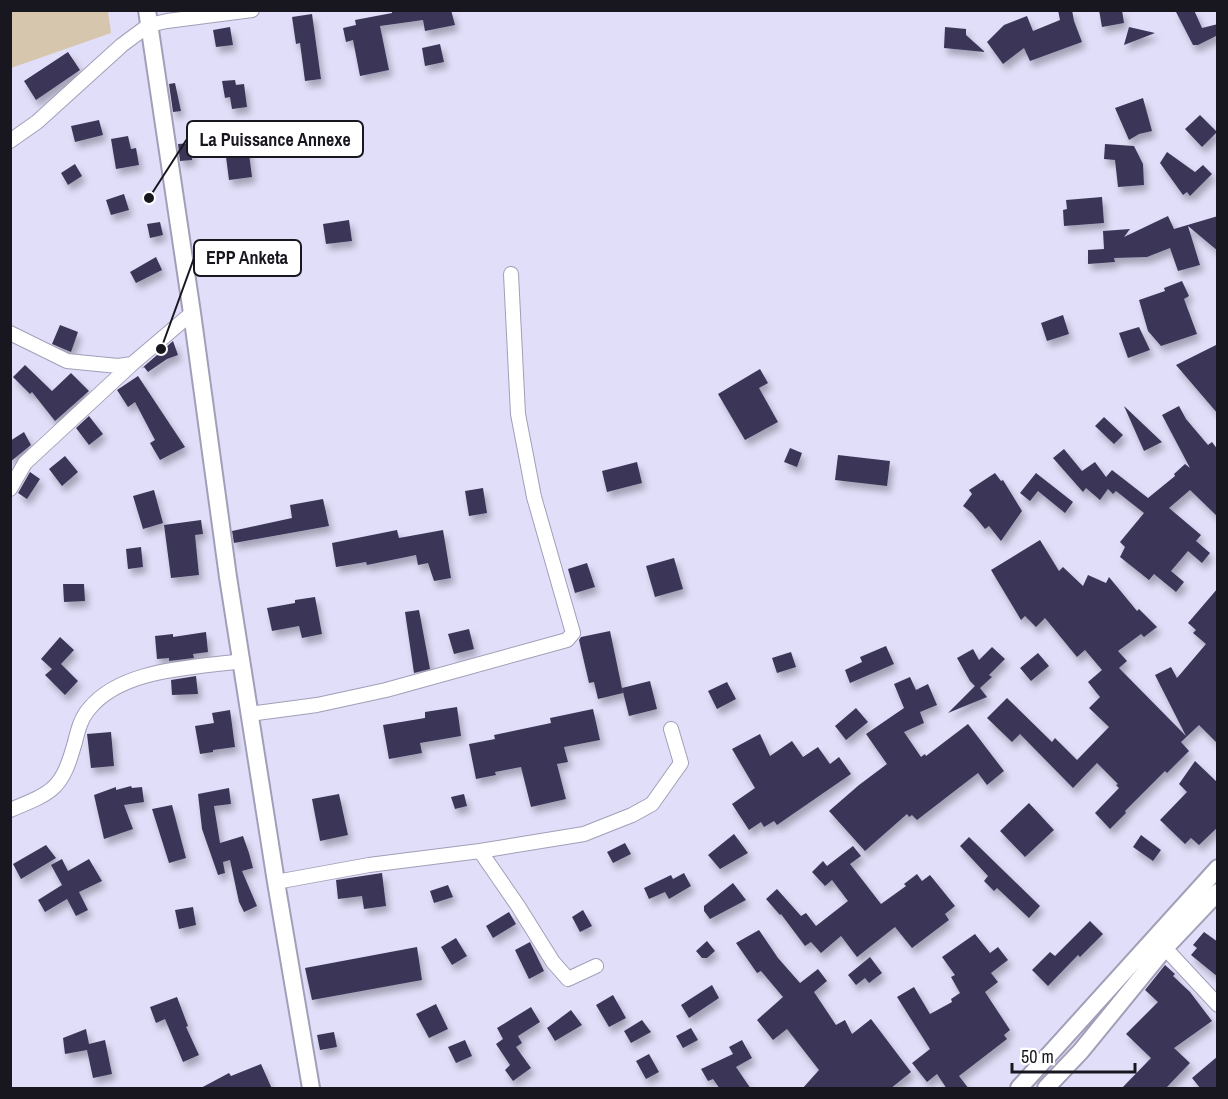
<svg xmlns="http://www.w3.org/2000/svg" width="1228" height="1099" font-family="'Archivo Narrow',sans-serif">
<defs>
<filter id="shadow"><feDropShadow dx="3.5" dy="6" stdDeviation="3" flood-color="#0004"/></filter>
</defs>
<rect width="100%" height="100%" fill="#e0def8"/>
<path fill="#d7c6ae" d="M10 11H108L111 33 11 68Z"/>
<path fill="#3b3658" filter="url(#shadow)" d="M392 10H451L455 25 425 31 423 20 380 26 389 70 360 76 353 40 346 42 343 28 356 25 355 20 392 13Z
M1058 10H1072L1074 21 1082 42 1030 61 1024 48 1003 64 987 42 1004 25 1027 16 1033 31 1060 20Z
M1099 10H1122L1124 23 1102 27Z
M1175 10H1194L1202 28 1218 24V35L1198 45H1193Z
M312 14 321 79 305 81 300 43 296 44 292 17Z
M230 27 233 45 216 47 213 30Z
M945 27 966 29V35L985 52 944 48Z
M1129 27 1155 33 1124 45Z
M440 44 444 62 425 66 422 48Z
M68 52 80 70 36 100 24 81Z
M235 80 236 85 244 84 247 107 232 109 230 97 225 98 222 81Z
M175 83 181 111 173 112 169 84Z
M1143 98 1152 131 1139 134 1129 140 1115 108Z
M1200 115 1217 132 1202 147 1185 129Z
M99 120 103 135 75 142 71 126Z
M128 136 131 149 136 148 139 165 116 169 111 139Z
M191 143 192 160 180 161 178 144Z
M1105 144 1134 146 1143 164 1144 185 1118 187 1115 160 1104 159Z
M248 146 252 177 229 180 225 149Z
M1167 152 1195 172 1203 165 1212 174 1190 196 1187 192 1183 195 1160 163Z
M75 164 82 176 68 185 61 173Z
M124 194 129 210 111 215 106 200Z
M1102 197 1104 223 1064 226 1063 210 1067 209 1066 200Z
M1168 216 1174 229 1218 216V251L1188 226 1200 265 1178 271 1170 248 1147 257 1114 258 1115 262 1088 264V250L1104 249 1103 231 1130 229 1124 237Z
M349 220 352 241 326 244 323 224Z
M160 222 163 235 150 238 147 224Z
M156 257 162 270 136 283 130 272Z
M1182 281 1189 296 1184 299 1197 334 1161 346 1148 331 1139 300 1165 291 1164 288Z
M1063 315 1069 334 1047 341 1041 323Z
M60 325 78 332 71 352 52 344Z
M1139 327 1150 350 1128 358 1119 333Z
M173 341 178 355 167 359 148 372 144 367 141 369Z
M1218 344V414L1176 365Z
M25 365 52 391 71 373 89 391 55 421 32 392 30 394 13 377Z
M760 369 768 383 759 388 778 422 745 440 718 394Z
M138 376 185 447 160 460 150 443 155 440 135 402 128 407 117 390Z
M1124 406 1162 442 1144 451Z
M1179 406 1186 419 1208 445 1212 442 1218 450V517L1190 490 1169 508 1201 535 1196 541 1210 553 1202 563 1188 551 1171 571 1184 582 1176 592 1154 574 1149 580 1120 557 1125 547 1120 542 1144 513 1116 491 1113 494 1108 489 1100 500 1086 488 1083 492 1053 458 1064 449 1082 471 1095 462 1106 477 1112 470 1148 498 1175 476 1174 474 1185 464 1190 468 1162 415Z
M89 416 103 434 89 445 76 428Z
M1104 417 1123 435 1114 444 1095 426Z
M24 432 31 445 10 462V441Z
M790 448 802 453 797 467 784 462Z
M838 455 890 461 887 486 835 480Z
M65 456 78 472 62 486 49 469Z
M637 462 642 483 607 492 602 471Z
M30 472 40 479 27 499 18 493Z
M995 473 1001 481 1003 480 1022 511 1001 541 989 526 985 529 972 513 963 506 972 494 969 490Z
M1036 473 1073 502 1065 513 1038 491 1030 501 1020 493Z
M483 488 487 513 469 516 465 491Z
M154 490 163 523 143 529 133 496Z
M323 499 329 526 234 543 232 531 292 518 290 505Z
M201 520 203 534 195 535 199 575 171 578 164 525Z
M397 530 399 538 443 530 451 578 434 581 428 563 418 565 416 555 367 565 366 562 336 567 332 543Z
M1040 540 1059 571 1063 567 1083 586 1088 575 1106 583 1109 577 1137 611 1139 609 1157 627 1144 637 1141 634 1118 651 1127 661 1119 668 1186 736 1155 675 1171 667 1177 678 1206 644 1193 633 1196 630 1188 623 1218 588V744L1199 725 1181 742 1189 751 1167 773 1165 771 1125 811 1126 813 1110 829 1095 813 1119 788 1116 785 1118 784 1097 763 1073 788 1020 734 1012 742 987 718 1007 698 1052 742 1055 738 1077 760 1109 727 1089 708 1100 697 1088 682 1102 670 1085 650 1077 657 1045 618 1036 627 1025 616 1021 620 991 570Z
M141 547 143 567 128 569 126 549Z
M674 558 683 589 655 597 646 566Z
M587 563 595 587 575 593 568 569Z
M63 584H84L85 601 64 602Z
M315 597 322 634 302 638 299 626 272 631 267 608 295 603V600Z
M419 610 430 669 414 673 405 612Z
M469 629 474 649 454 654 448 634Z
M610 631 623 693 598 699 594 682 589 683 579 640 581 637Z
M206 632 208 652 193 654 194 658 169 661V658L157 659 155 636 173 634V637Z
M60 637 74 650 61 664 78 681 65 695 45 675 52 669 41 659Z
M886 646 894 664 850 683 845 670 862 662 860 657Z
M992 647 1005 659 989 675 992 677 980 688 987 697 948 713 975 686 970 681 957 658 973 649 979 660Z
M791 652 796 667 777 673 772 658Z
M1038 653 1049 666 1031 681 1020 668Z
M196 676 198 694 172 695 171 680Z
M910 677 916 690 928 684 937 705 920 712 924 723 904 732 921 757 925 754 926 756 968 724 1004 771 987 785 978 773 917 820 912 815 909 817 907 814 865 851 829 811 859 785 887 764 866 734 904 708 894 684Z
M650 681 657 709 629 716 622 688Z
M727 682 736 699 717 709 708 691Z
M457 707 461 736 420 743 422 753 389 759 383 725 425 718V712Z
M856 708 868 722 846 740 835 726Z
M593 709 600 740 564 747 568 762 557 764 566 799 531 807 521 767 495 772 496 775 476 779 469 744 495 739 494 735 551 723 550 718Z
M230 710 235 747 213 750V752L200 754 195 726 214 723 212 713Z
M111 732 114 766 91 768 87 734Z
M760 734 770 756 792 741 803 757 818 747 830 764 839 757 851 774 777 825 774 821 764 827 761 822 749 830 732 804 755 788 732 749Z
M1195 761 1218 783V827L1199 845 1191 838 1185 844 1160 820 1187 792 1179 784Z
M131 786 132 788 142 787 144 802 124 805 133 829 104 839 94 795 116 787V790Z
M229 788 231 804 214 806 220 843 243 836 249 853 253 868 242 871 257 906 244 912 239 902 230 860 223 862 225 873 218 875 202 829 198 794Z
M339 794 348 835 320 841 312 799Z
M464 794 467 806 455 809 451 797Z
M1029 803 1054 830 1025 857 1000 831Z
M172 805 186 858 169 863 152 809Z
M734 834 748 853 720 869 708 855Z
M1141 835 1161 850 1153 861 1133 847Z
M969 837 1040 906 1029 918 997 888 994 891 984 881 988 876 960 846Z
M625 843 631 854 613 863 607 852Z
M46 845 56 858 21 879 13 864Z
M853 846 861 856 850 864 881 904 906 886 904 884 917 874 922 881 930 875 955 906 945 914 949 920 912 948 895 927 857 957 841 936 821 953 811 942 805 946 781 914 780 915 766 899 777 889 801 916 806 913 816 926 848 901 832 880 825 886 812 872 823 861 827 866Z
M62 859 68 871 89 859 102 881 79 892 88 910 76 916 67 899 45 912 38 900 62 885 51 865Z
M382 873 386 906 364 909 362 896 338 899 336 880Z
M684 873 691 886 669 899 665 892 649 899 644 888 671 875 673 879Z
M733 883 746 900 710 919 704 911V906Z
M448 885 453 897 434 903 430 891Z
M193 907 196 925 179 929 175 910Z
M583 910 592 926 580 932 572 917Z
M509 912 516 924 493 938 486 926Z
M1090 921 1103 934 1080 957 1078 955 1048 986 1032 970 1050 952 1055 956Z
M759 930 778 958 800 983 818 969 827 981 814 992 836 1025 845 1020 852 1034 871 1019 911 1072 890 1089H802L819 1070 787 1029 773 1040 757 1020 783 997 761 971 757 973 736 943Z
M1204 932 1218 942V977L1191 955 1197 948 1193 945Z
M975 934 990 953 998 947 1008 960 991 973 998 982 985 992 1010 1030 1004 1035 1007 1039 959 1076 969 1089H947L937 1074 927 1082 912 1063 930 1049 897 997 914 987 930 1014 952 1002 951 999 960 993 951 977 955 975 942 957Z
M456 938 467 956 452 965 441 947Z
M707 941 715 951 707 958H702L696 951Z
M530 942 544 971 529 979 515 950Z
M417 947 422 980 312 1000 305 968Z
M870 957 882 973 869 983 865 978 856 985 848 975Z
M1165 965 1175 974 1173 976 1190 992 1212 1021 1174 1048 1190 1063 1165 1089H1121L1151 1058 1126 1034 1158 1002 1145 990Z
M712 985 719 998 689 1018 681 1005Z
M613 995 626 1018 609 1027 596 1005Z
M177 997 188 1026 186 1027 199 1055 183 1062 165 1019 156 1023 150 1007Z
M436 1004 448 1029 429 1038 416 1014Z
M531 1007 540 1022 518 1036 522 1043 516 1047 531 1068 513 1081 505 1070 510 1065 496 1044 503 1039 497 1028Z
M571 1010 582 1025 555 1041 547 1028Z
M642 1020 651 1032 631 1043 624 1031Z
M691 1028 698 1040 683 1048 676 1036Z
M86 1029 89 1044 105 1040 112 1074 93 1078 87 1050 65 1054 63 1038Z
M334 1032 337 1047 320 1050 317 1035Z
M465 1040 472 1056 456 1063 448 1047Z
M742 1040 752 1058 736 1067 751 1089H720L713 1079 708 1081 701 1069 733 1054 729 1047Z
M649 1054 659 1072 646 1079 636 1061Z
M1218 1056V1089H1201L1192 1078Z
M261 1064 272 1089H199L229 1073 231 1076Z"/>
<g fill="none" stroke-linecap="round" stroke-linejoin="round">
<defs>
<path id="minor" d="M10 141 37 122 122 45 149 25 167 21 252 10
M10 333 67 361 118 366 132 364
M10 489 25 463 132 364 192 313
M249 714 317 705 386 690 567 640 573 633 534 497 518 414 511 274
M10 810C54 792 62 789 75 742 78 730 81 718 89 709 122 668 194 668 242 661
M480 851 584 834 632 815 652 804 681 763 671 729
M276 882 369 865 480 851 518 906 553 962 568 979 596 966
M1165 948 1218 1005"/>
<path id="tertiary" d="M147 10 192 313 228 577 276 882 311 1088
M1019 1088 1218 868
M1046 1088 1081 1051 1165 948 1218 892"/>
</defs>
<use href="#minor" stroke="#a19fb8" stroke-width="16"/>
<use href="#tertiary" stroke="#a19fb8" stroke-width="20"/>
<use href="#minor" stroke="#fff" stroke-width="14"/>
<use href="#tertiary" stroke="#fff" stroke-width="16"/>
</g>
<path fill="none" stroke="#181720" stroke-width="2" d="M149 198L187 139M161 349L194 258"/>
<g fill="#181720" stroke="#fff" stroke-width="2">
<circle cx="149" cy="198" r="6"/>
<circle cx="161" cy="349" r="6"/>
</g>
<g fill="#fff" stroke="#181720" stroke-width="2">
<rect x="187" y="121" width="176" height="36" rx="6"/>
<rect x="194" y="240" width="107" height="36" rx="6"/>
</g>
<g font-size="18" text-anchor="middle" font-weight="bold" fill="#181720">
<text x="275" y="146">La Puissance Annexe</text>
<text x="247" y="264">EPP Anketa</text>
</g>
<rect width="1228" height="1099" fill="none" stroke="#181720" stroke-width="24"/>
<path d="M1012 1063v9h123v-9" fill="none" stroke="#181720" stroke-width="3"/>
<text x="1021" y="1063" font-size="18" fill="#181720" stroke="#ffffff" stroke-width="4.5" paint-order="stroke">50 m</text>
</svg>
